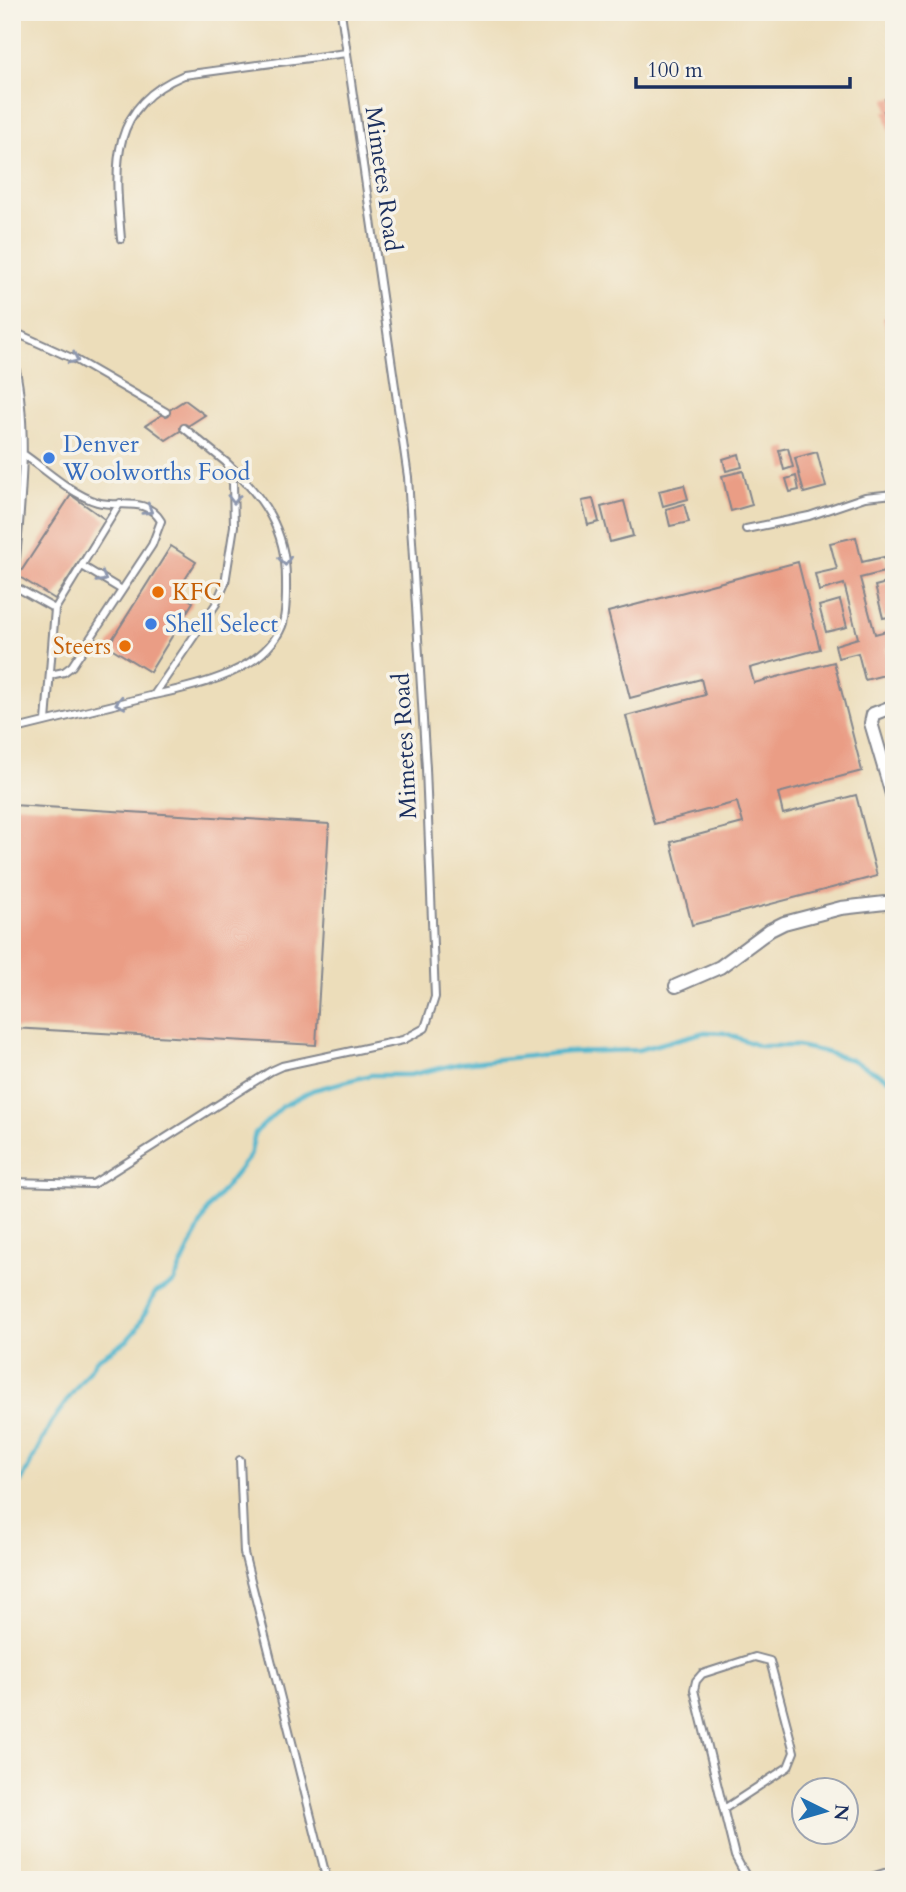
<svg xmlns="http://www.w3.org/2000/svg" width="906" height="1892" font-family="Cardo,serif">
<rect width="100%" height="100%" fill="#f7f3e8"/>
<filter id="ink" filterUnits="userSpaceOnUse"><feTurbulence type="fractalNoise" baseFrequency=".0143" numOctaves="2"/><feDisplacementMap in="SourceGraphic" scale="14" xChannelSelector="R" yChannelSelector="G"/><feConvolveMatrix kernelMatrix="1 2 1 2 8 2 1 2 1" color-interpolation-filters="sRGB"/></filter>
<filter id="wash" filterUnits="userSpaceOnUse"><feTurbulence type="fractalNoise" baseFrequency=".00686" numOctaves="4" result="noise"/><feDisplacementMap in="SourceGraphic" scale="28" xChannelSelector="R" yChannelSelector="G"/><feGaussianBlur stdDeviation="1.57" result="paint"/><feColorMatrix in="noise" values="0 0 0 0 0 0 0 0 0 0 0 0 0 0 0 0 0 1.4 0 .05"/><feComposite in="paint" operator="in"/></filter>
<g filter="url(#wash)">
<rect width="100%" height="100%" fill="#ecddba"/>
<g fill="none" stroke-linecap="round" stroke-linejoin="round">
<path stroke="#4eb5cd" stroke-width="4.5" d="M12 1488 21 1482 51 1423 97 1359 126 1341 137 1329 155 1293 173 1283 208 1209 250 1156 255 1133 283 1106 313 1090 371 1075H410L462 1063 568 1052 638 1050 705 1032 725 1033 759 1046H797L821 1051 852 1060 894 1082"/>
</g>
<g id="blocks">
<path fill="#ea9d85" d="M894 97V144H893L884 111H888L885 99Z
M894 315V357H893L883 318Z
M185 400 205 415 166 440 146 425Z
M788 448 793 467 784 470 779 450Z
M817 452 826 487 804 493 795 458Z
M739 454 742 467 726 471 723 459Z
M743 471 752 505 731 511 722 476Z
M796 476 799 490 790 492 786 479Z
M684 485 688 499 663 506 659 491Z
M71 495 106 520 55 599 18 576Z
M593 499 599 522 588 525 582 501Z
M624 501 633 536 610 542 601 507Z
M684 504 689 522 670 526 666 509Z
M856 537 862 562 884 557 888 571 860 578 875 634 894 629V646L886 648 892 673 865 680 858 653 838 658 835 645 858 638 844 584 819 591 815 574 837 569 830 543Z
M171 546 196 562 177 592 193 602 150 672 108 646Z
M798 562 820 649 750 668 754 683 834 662 862 771 778 793 783 814 856 795 877 876 692 925 671 842 743 823 737 802 654 824 626 716 705 695 701 679 630 698 608 612Z
M894 581V595L889 596 894 616 883 618 875 586Z
M840 600 847 627 826 632 819 606Z
M12 805 329 824 316 1045 12 1028Z"/>
</g>
</g>
<g filter="url(#ink)">
<use href="#blocks" fill-opacity="0" stroke="#84868c" stroke-width="2"/>
<g fill="none" stroke-linecap="round" stroke-linejoin="round">
<defs>
<path id="lane" d="M121 239C115 168 107 107 184 75L346 53
M12 331 76 360 166 412
M12 352C33 435 18 522 12 607
M23 454C45 469 71 494 97 502 120 509 145 495 161 521L152 545 72 666 64 672 50 675
M746 529 809 516 865 497 894 494
M82 566 122 590
M14 586 55 609
M154 695C197 686 263 672 282 626 287 613 286 593 286 579 286 529 263 497 228 464
M46 721 55 609 120 503
M12 730 154 695 216 604 225 583 234 526 233 483 227 463 184 428
M12 1182 93 1184 271 1071 282 1066 403 1040 425 1028 435 997 426 768 408 477 341 12
M240 1460 244 1553 327 1880
M724 1809 788 1767 794 1752 770 1661 755 1657 702 1674 696 1681 694 1690 735 1856 748 1880
M868 1878 894 1870"/>
<path id="street" d="M894 706 873 714 871 723 894 801
M676 986 720 967 770 930 784 923 841 908 894 902"/>
</defs>
<use href="#lane" stroke="#84868c" stroke-width="10"/>
<use href="#street" stroke="#84868c" stroke-width="16"/>
<use href="#lane" stroke="#fff" stroke-width="6"/>
<use href="#street" stroke="#fff" stroke-width="12"/>
</g>
<defs><path id="oneway-chevron" d="M-2-3.5L2.5 0L-2 3.5" fill="none" stroke-width="1.6" stroke-linecap="round" stroke-linejoin="round" transform="scale(1.75)"/></defs>
<g stroke="#8d97ae">
<use href="#oneway-chevron" transform="translate(74 359) rotate(27)"/>
<use href="#oneway-chevron" transform="translate(234 499) rotate(90)"/>
<use href="#oneway-chevron" transform="translate(148 510) rotate(31)"/>
<use href="#oneway-chevron" transform="translate(285 561) rotate(84)"/>
<use href="#oneway-chevron" transform="translate(102 578) rotate(31)"/>
<use href="#oneway-chevron" transform="translate(120 703) rotate(167)"/>
</g>
</g>
<g fill="#3f7fe0" stroke="#f7f3e8" stroke-width="2.5">
<circle cx="49" cy="458" r="7"/>
<circle cx="151" cy="624" r="7"/>
</g>
<g fill="#e8710a" stroke="#f7f3e8" stroke-width="2.5">
<circle cx="158" cy="592" r="7"/>
<circle cx="125" cy="646" r="7"/>
</g>
<g text-anchor="middle" dominant-baseline="central" stroke-width="7" stroke-linejoin="round" paint-order="stroke">
<g font-size="24" fill="#1b2f5e" stroke="#f7f3e8">
<text transform="translate(383 179) rotate(82)">Mimetes Road</text>
<text transform="translate(405 746) rotate(-93)">Mimetes Road</text>
</g>
<g font-size="24" fill="#366cbe" stroke="#f7f3e8" text-anchor="start">
<text x="63" y="444">Denver<tspan x="63" dy="28">Woolworths Food</tspan></text>
<text x="165" y="624">Shell Select</text>
</g>
<g font-size="24" fill="#c56008" stroke="#f7f3e8" text-anchor="start">
<text x="172" y="592">KFC</text>
<text x="111" y="646" text-anchor="end">Steers</text>
</g>
</g>
<rect width="906" height="1892" fill="none" stroke="#f7f3e8" stroke-width="42"/>
<g transform="translate(825 1811) rotate(95)"><circle r="33" fill="#f7f3e8" stroke="#9fa5b1" stroke-width="2"/>
<path d="M0-5L12 26L0 18L-12 26Z" fill="#1f6fb2"/>
<text y="-10" font-size="19" font-weight="bold" text-anchor="middle" fill="#1b2f5e">N</text>
</g>
<path d="M636 77v10h214v-10" fill="none" stroke="#1b2f5e" stroke-width="3.5"/>
<text x="647" y="77" font-size="21" fill="#1b2f5e" stroke="#f7f3e8" stroke-width="5" paint-order="stroke">100 m</text>
</svg>
